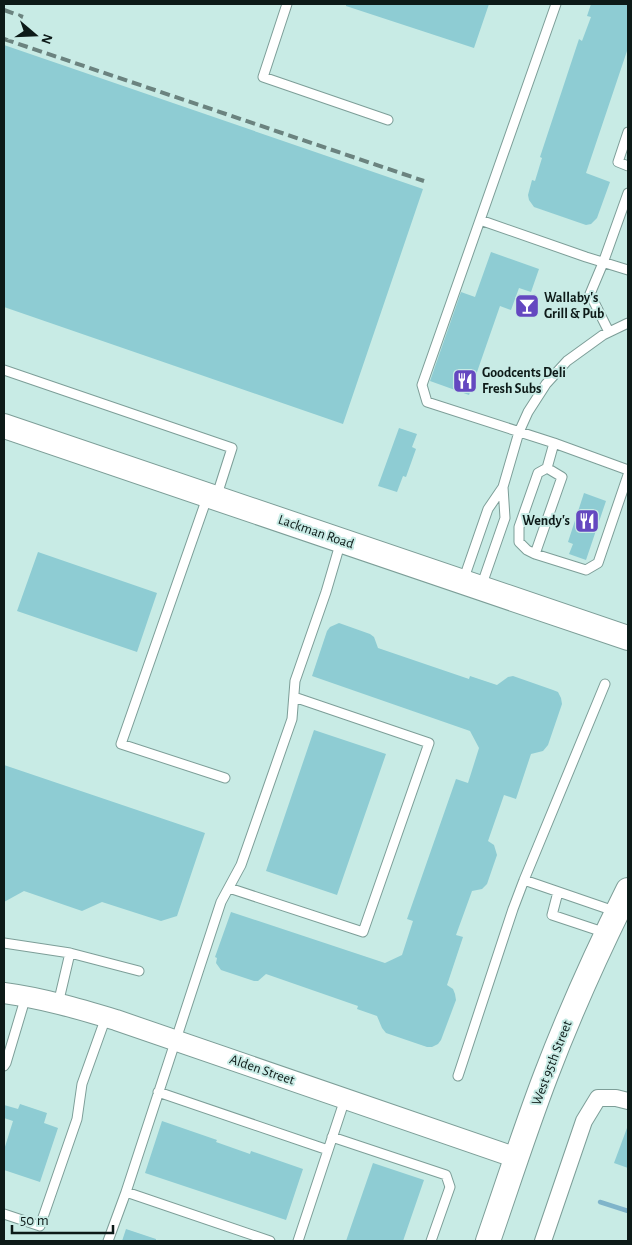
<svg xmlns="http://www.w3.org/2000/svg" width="632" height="1245" font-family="'Alegreya Sans',sans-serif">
<rect width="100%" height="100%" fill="#c8ebe5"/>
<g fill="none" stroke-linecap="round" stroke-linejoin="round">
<path stroke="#7fb4ca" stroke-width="4.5" d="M600 1202 628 1211"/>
</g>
<path fill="#8eccd3" d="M346 4H489L474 48 346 6Z
M591 4H628V48L586 173 610 182 597 218 591 224 586 225 534 207 529 200 528 195 532 180 535 181 542 158 540 157 579 39 582 41 591 17 587 16Z
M4 45 423 189 343 424 4 307Z
M491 252 539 269 531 292 519 288 511 310 500 306 469 395 430 381 461 292 475 297Z
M399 428 417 434 412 447 416 449 406 477 403 476 397 492 378 486Z
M584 493 606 501 586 560 569 554 573 544 568 542Z
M38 552 157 593 137 652 17 611Z
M339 623 370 634 374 637 378 648 469 679 470 676 497 685 508 677 513 676 553 690 558 692 561 698 562 704 548 745 543 751 531 754 516 799 504 795 488 841 494 845 497 855 487 884 482 889 472 891 456 935 463 937 447 985 453 989 455 994 456 1000 441 1040 438 1044 432 1047H427L386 1033 382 1028 377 1016 357 1009 358 1006 266 974 258 981H254L221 970 216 963 217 958 215 957 231 912 385 963 402 955 413 921 407 919 456 779 468 783 479 748 470 731 312 676 327 631 330 627Z
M314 730 386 754 337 895 266 871Z
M4 765 205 833 177 916 161 921 102 902 82 911 24 891 4 902Z
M20 1104 47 1113 44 1123 58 1128 40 1182 4 1170V1150L13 1121 4 1118V1105L18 1109Z
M162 1121 217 1140 216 1142 250 1154 251 1151 303 1169 286 1220 145 1173Z
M627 1128H628V1168L614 1163Z
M373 1163 424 1180 403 1241H346Z
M126 1229 156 1239V1241H122Z"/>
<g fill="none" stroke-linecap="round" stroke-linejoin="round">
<defs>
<path id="service" d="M287 4 263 77 388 120
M556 4 422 385 427 402 554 443 628 470
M628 132 618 162 628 166
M480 220 586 257 628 270
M609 332 590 294 603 263 628 193
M4 370 232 448 216 498
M554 443 547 468 562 477 535 554 586 570 598 563 628 475
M208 495 121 744 225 778
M535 554 527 550 519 542V527L538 473 547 468
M463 581 488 509 503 487 519 432 528 412 546 384 567 361 603 335 628 323
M481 587 505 518 503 487
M524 880 605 684
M229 888 363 932 429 743 294 697
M558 892 552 915 606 933
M4 943 70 953 139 971
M58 1004 70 953
M4 1066 6 1063 26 996
M458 1076 513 909 524 880 617 912
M158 1092 328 1150
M332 1137 446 1175 450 1187 431 1241
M4 1214 40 1226 77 1119 82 1084 106 1017
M108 1241 126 1192
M270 1241 126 1192 221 902 241 865 292 719 295 681 326 592 341 541
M298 1241 345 1099"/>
<path id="minor" d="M543 1241 584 1121 598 1098H616L628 1101"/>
<path id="tertiary" d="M4 993C42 998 79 1009 116 1020L517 1158"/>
<path id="secondary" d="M4 426 628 638
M488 1241C507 1186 525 1130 546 1075 570 1012 598 950 628 890"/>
</defs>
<use href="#service" stroke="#7d9e98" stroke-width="11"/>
<use href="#minor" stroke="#7d9e98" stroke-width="18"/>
<use href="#tertiary" stroke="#7d9e98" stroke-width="22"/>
<use href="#secondary" stroke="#7d9e98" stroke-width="26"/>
<use href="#service" stroke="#fff" stroke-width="9"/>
<use href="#minor" stroke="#fff" stroke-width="16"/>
<use href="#tertiary" stroke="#fff" stroke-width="20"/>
<use href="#secondary" stroke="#fff" stroke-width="24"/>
<path stroke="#6b837f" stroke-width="4" stroke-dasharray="10 5" stroke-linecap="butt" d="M4 10 23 17
M4 39 424 181"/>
</g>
<defs>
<symbol id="bar-square" viewBox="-11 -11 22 22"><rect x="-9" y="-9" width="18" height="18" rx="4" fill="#6448c0" stroke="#c8ebe5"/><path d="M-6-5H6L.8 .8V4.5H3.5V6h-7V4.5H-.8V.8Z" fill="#fff"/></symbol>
<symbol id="restaurant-square" viewBox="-11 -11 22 22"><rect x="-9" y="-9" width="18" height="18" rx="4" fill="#6448c0" stroke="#c8ebe5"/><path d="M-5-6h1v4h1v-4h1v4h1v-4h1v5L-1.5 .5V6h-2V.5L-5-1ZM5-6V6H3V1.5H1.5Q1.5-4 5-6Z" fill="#fff"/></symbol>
</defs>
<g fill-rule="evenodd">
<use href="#bar-square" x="513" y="292" width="28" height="28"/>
<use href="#restaurant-square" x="451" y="367" width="28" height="28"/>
<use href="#restaurant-square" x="573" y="507" width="28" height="28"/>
</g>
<g text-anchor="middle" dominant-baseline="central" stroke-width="4" stroke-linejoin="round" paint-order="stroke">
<g font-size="14" font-weight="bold" fill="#0d1a18" stroke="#c8ebe5" text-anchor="start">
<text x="544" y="298">Wallaby's<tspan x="544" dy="16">Grill &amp; Pub</tspan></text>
<text x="482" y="373">Goodcents Deli<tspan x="482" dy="16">Fresh Subs</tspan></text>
<text x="570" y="521" text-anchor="end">Wendy's</text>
</g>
<g font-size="14" fill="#0d1a18" stroke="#c8ebe5">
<text transform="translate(316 532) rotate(19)">Lackman Road</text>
<text transform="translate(552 1063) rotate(-69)">West 95th Street</text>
<text transform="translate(262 1070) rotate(19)">Alden Street</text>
</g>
</g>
<rect width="632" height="1245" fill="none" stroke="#0d1a18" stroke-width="10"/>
<g transform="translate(35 35) rotate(109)" stroke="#c8ebe5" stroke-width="4" paint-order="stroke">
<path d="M0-4L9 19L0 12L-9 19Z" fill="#0d1a18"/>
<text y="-8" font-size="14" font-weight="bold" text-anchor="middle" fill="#0d1a18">N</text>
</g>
<path d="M12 1225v8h101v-8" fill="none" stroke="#0d1a18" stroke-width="2.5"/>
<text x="20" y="1225" font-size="15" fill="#0d1a18" stroke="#c8ebe5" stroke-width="4" paint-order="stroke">50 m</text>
</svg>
